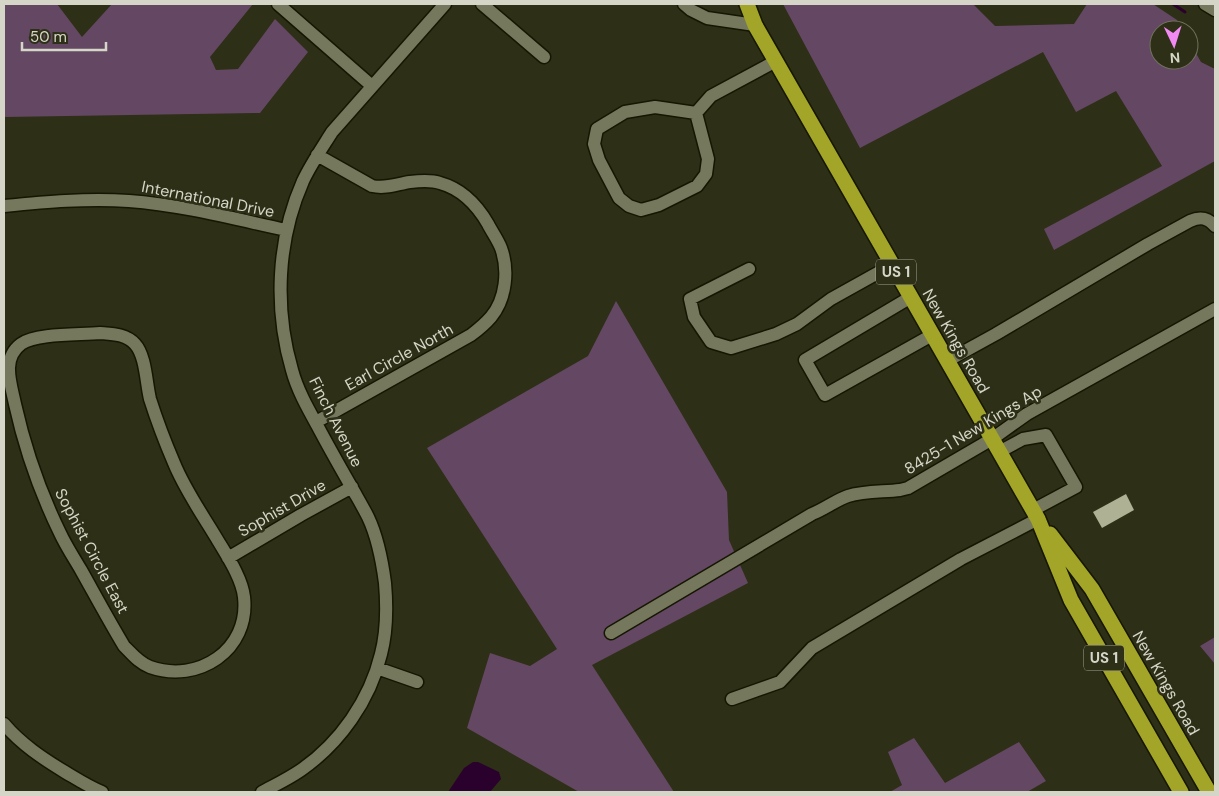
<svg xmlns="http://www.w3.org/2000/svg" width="1219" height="796" font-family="'DM Sans',sans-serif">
<rect width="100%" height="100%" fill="#2e2f17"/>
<path fill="#634763" d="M4 4H57L82 37 112 4H253L210 57 216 70 238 69 275 19 308 52 260 113 5 117H4Z
M783 4H973L995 26 1074 24 1087 4H1153L1177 20 1183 30H1159V60H1189V41L1201 62 1215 69V161L1054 250 1044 229 1162 166 1116 91 1076 112 1043 52 860 148Z
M616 301 727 492 729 540 748 583 592 665 674 792H579L467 728 490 653 530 666 557 649 427 448 588 356Z
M1215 637V664L1200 646Z
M914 738 945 783 1019 742 1046 781 1027 792H890L902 785 888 752Z"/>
<path fill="#2a012c" d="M473 762H478L499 772 501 779 490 792H448L464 768Z"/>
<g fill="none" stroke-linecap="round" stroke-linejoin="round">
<path stroke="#2a012c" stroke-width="3" d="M1173 4 1185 12"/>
</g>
<path fill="#afb195" d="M1126 494 1134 510 1102 528 1093 512Z"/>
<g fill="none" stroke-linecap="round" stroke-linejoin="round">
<defs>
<path id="minor" d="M278 4 372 86
M482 4 544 57
M684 4 691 10 707 18 755 25
M1205 4 1215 10
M696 113 655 107 625 112 597 129 594 144 599 160 619 198 629 206 641 210 659 205 697 186 706 174 708 159 696 113 711 96 776 61
M4 206C45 202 87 198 129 201 182 205 235 219 286 230
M749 269 690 299 694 317 711 342 731 348 776 334 797 324 831 299 892 265
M911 297 805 360 825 395 932 335
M100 333C112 334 126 334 135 344 146 356 146 383 150 399 157 421 165 442 174 463 185 490 202 514 217 539 227 556 242 578 244 597 250 650 198 684 150 667 139 663 132 654 124 646 109 621 95 595 81 570 74 558 66 546 60 533 40 492 25 449 15 404 11 384 1 359 21 344 36 333 80 335 100 333Z
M947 361 996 334 1148 244 1190 221C1201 216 1208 218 1215 226
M316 422 471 335C479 329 485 324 491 317 506 299 509 270 501 248 498 240 492 232 488 224 477 205 462 189 440 183 431 180 419 181 410 182 397 184 386 189 372 186L317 155
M999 452 1023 439 1046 435 1076 487 1033 510
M228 558 301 515 352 487
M611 633 812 514C825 509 836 500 848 496 864 491 884 492 900 490L908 488 992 439 1027 414 1215 309
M377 668 417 682
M732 699 780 682 812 648 961 559 1038 519
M4 724C21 744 42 758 65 772 77 779 89 787 102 792
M262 792C275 785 288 779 301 770 340 743 370 700 381 654 387 631 387 606 385 583 382 560 378 538 368 517 363 507 357 497 352 488 340 467 328 446 317 425 307 407 297 389 292 370 274 308 277 240 303 181 311 164 322 148 332 132L445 4"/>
<path id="highway" d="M747 4 755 25 1038 519 1071 600 1181 792
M1050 534 1092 589 1209 792"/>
</defs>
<use href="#minor" stroke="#161702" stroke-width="15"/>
<use href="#highway" stroke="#161702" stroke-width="18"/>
<use href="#minor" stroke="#76785e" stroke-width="12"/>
<use href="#highway" stroke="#a2a528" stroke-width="15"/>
</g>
<g text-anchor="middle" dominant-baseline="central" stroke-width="5" stroke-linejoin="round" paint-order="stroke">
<g fill="#2e2f17" stroke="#a3a493" stroke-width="1">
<rect x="876" y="259.5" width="40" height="25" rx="4"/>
<rect x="1084" y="645.5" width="40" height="25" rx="4"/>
</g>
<g font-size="15" font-weight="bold" fill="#d5d6c8">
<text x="896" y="272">US 1</text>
<text x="1104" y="658">US 1</text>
</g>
<g font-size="16" fill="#d5d6c8" stroke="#2e2f17">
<text transform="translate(208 199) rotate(11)">International Drive</text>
<text transform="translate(956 341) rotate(60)">New Kings Road</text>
<text transform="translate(399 357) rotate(-29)">Earl Circle North</text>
<text transform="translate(336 422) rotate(63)">Finch Avenue</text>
<text transform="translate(973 430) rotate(-31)">8425-1 New Kings Ap</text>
<text transform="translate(282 508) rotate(-30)">Sophist Drive</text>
<text transform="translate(92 551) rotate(62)">Sophist Circle East</text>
<text transform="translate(1166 683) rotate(60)">New Kings Road</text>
</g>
</g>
<rect width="1219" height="796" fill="none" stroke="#d5d6c8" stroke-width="10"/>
<g transform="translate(1174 45) rotate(176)"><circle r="24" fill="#2e2f17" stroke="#71725e"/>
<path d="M0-4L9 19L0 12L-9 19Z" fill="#f28af3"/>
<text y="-8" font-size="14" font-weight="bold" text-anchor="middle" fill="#d5d6c8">N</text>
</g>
<path d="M22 42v8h84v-8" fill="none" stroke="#d5d6c8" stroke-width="2.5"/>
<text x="30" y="42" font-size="15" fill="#d5d6c8" stroke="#2e2f17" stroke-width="4" paint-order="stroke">50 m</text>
</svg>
